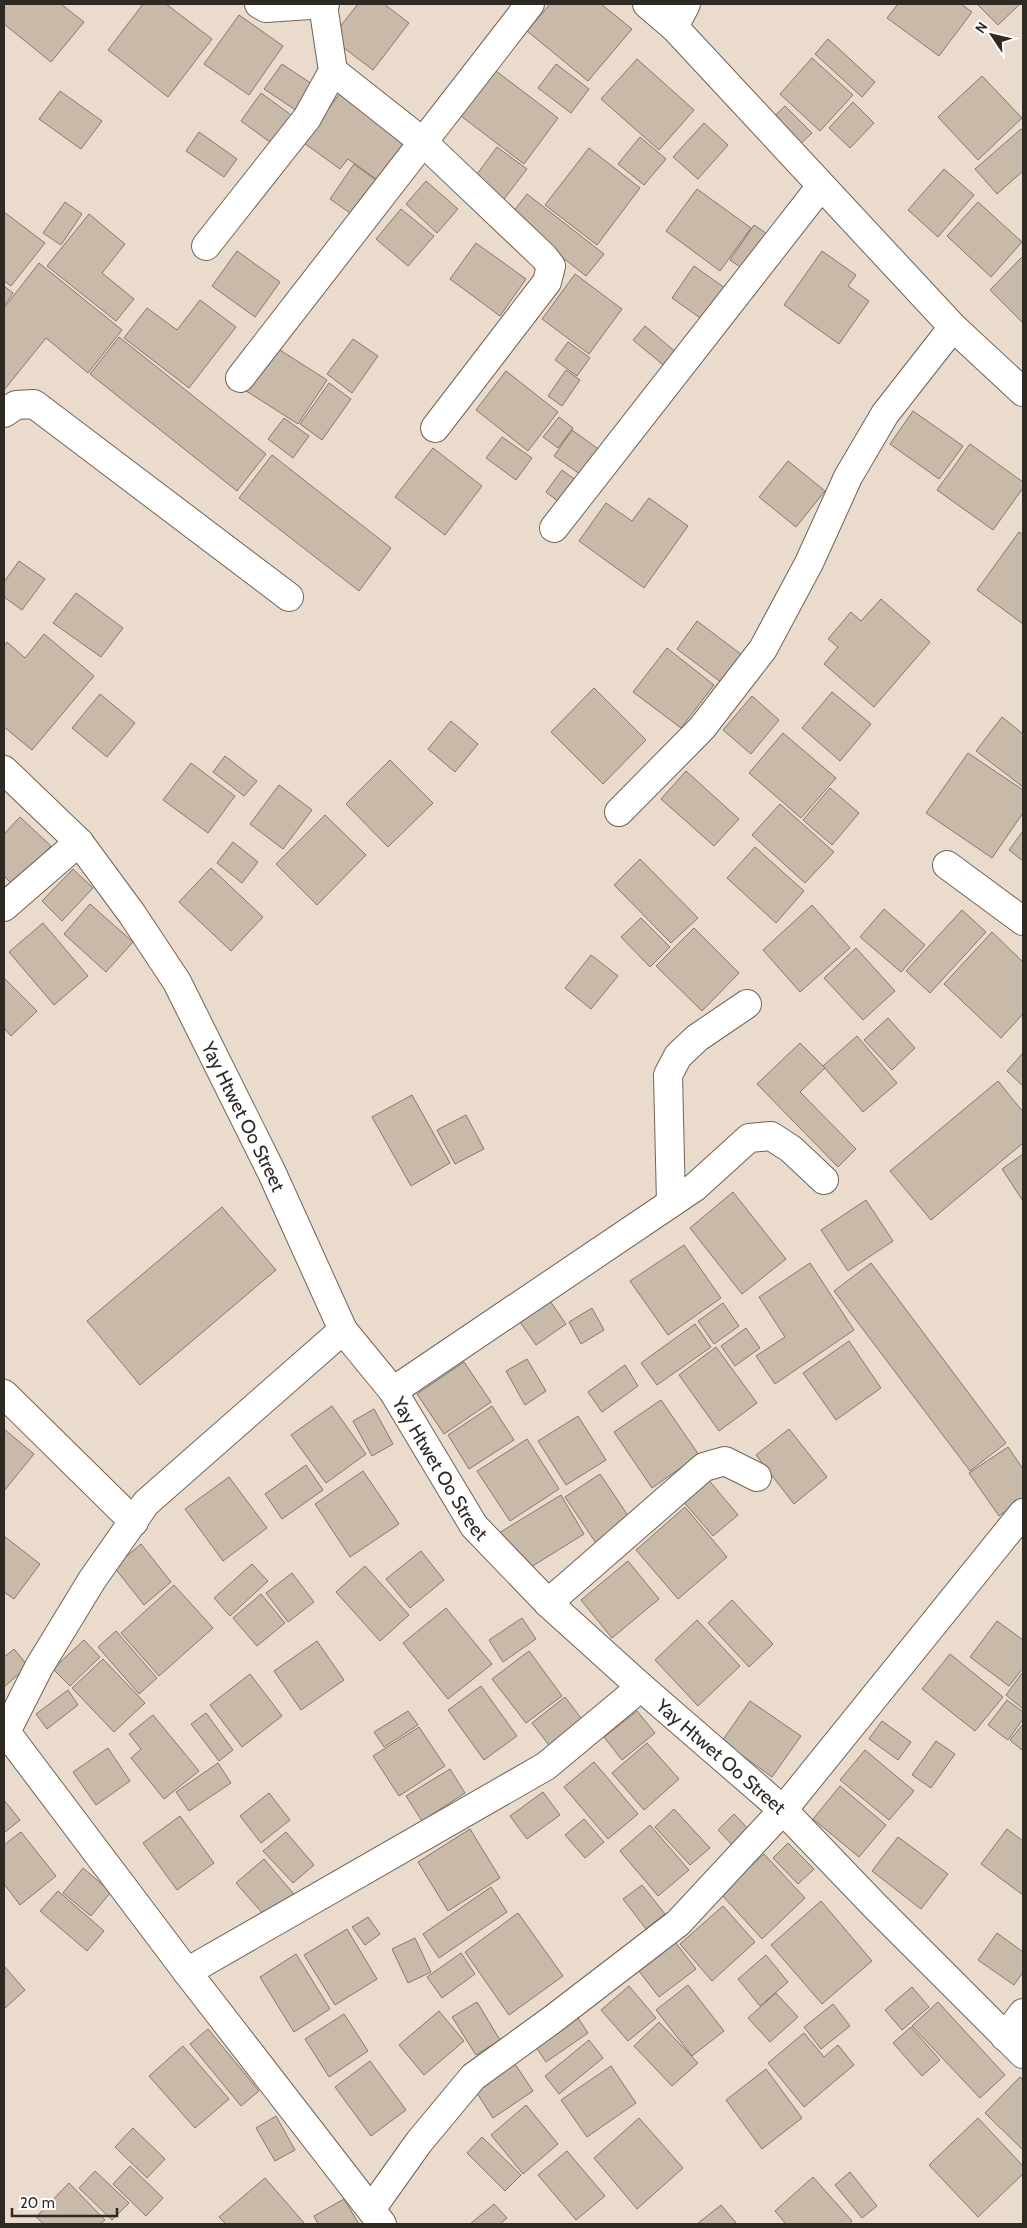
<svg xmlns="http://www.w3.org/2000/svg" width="1027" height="2228" font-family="Cabin,sans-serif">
<rect width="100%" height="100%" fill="#eadbcc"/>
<path fill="#c8b9a9" stroke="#86796b" d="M4 4H61L84 22 51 62 4 24Z
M143 4H166L212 39 168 97 108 50Z
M358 4H384L409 23 373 70 331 38Z
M550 4H601L632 29 588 81 527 31Z
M898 4H961L972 12 939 56 887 18Z
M977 4H1020L998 25Z
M239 15 283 46 249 95 204 64Z
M828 39 875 82 862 97 815 54Z
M812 58 853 95 820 131 780 94Z
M637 59 694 110 659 150 601 99Z
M282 64 315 86 297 111 264 89Z
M556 64 589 89 571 113 538 88Z
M492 68 558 118 524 164 457 113Z
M982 76 1022 118 978 160 938 117Z
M60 91 102 121 81 149 39 119Z
M261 93 294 117 274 145 241 121Z
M340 93 412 144 383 184 348 159 340 169 304 143Z
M853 102 874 123 850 148 829 128Z
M785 106 812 133 793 151 766 124Z
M704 123 728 145 698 179 673 157Z
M1021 129 1023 131V171L997 194 975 169Z
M199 132 237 159 224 177 186 151Z
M640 137 666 159 644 185 618 164Z
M497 147 527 169 501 203 472 181Z
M589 148 640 188 597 245 545 205Z
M354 164 384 186 360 220 330 199Z
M944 169 974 195 938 237 908 210Z
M426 181 458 209 437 233 406 204Z
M697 189 751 228 720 271 666 231Z
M527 194 604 254 586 276 510 216Z
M65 202 82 214 61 245 43 233Z
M978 202 1022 242 991 277 947 236Z
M401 209 434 236 408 266 376 239Z
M4 212 45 243 11 286 4 281Z
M89 214 125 244 102 273 134 299 116 321 47 266Z
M754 225 773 238 749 273 730 260Z
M476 243 526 279 500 316 450 279Z
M237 251 280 282 255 317 212 286Z
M822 251 856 275 848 286 869 301 839 344 784 305Z
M1023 256V323L990 290Z
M39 263 122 330 88 373 46 338 4 390V308Z
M694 266 732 293 710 325 672 298Z
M575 274 622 309 589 354 542 319Z
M4 286 13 293 4 306Z
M200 300 236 327 189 388 124 338 147 308 177 330Z
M645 326 684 359 673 373 633 340Z
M119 337 266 454 237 491 90 374Z
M353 339 378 356 352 393 327 374Z
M568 342 590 358 577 376 555 360Z
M272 345 327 380 298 424 243 389Z
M566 370 580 380 562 406 548 396Z
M506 371 558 412 528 451 476 410Z
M329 383 351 399 322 440 300 424Z
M913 411 963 446 939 479 890 444Z
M559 417 573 428 558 448 543 437Z
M284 418 309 436 293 458 268 439Z
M572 430 608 456 590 481 554 456Z
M502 437 532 458 516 480 486 458Z
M970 444 1023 482V488L993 530 937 490Z
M433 448 482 486 445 535 395 497Z
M272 455 391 548 359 591 239 498Z
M788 461 825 491 796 527 759 497Z
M562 470 584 486 568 509 546 492Z
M649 498 688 526 644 588 579 541 606 503 632 521Z
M1019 532 1023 535V624L977 590Z
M19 561 45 579 22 610 4 597V582Z
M76 593 123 628 101 657 53 623Z
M881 599 930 642 874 707 824 664 838 647 828 639 851 612 861 621Z
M697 621 746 658 726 686 677 649Z
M44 634 94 676 32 750 4 727V646L7 642 25 658Z
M667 648 714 685 681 728 633 692Z
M594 688 646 740 603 784 551 732Z
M832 692 871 724 840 761 802 728Z
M100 694 135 723 107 757 72 728Z
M752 696 779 720 751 754 723 730Z
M1002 717 1023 734V787L976 751Z
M451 721 478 744 455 772 428 749Z
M783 733 836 778 801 818 749 773Z
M968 753 1023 790V813L992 858 926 813Z
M225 756 257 781 244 796 213 772Z
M390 760 433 803 388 847 346 804Z
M191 763 235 796 208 833 163 800Z
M686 771 739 819 714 846 661 799Z
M279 785 312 810 283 849 250 824Z
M830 788 859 813 832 845 803 820Z
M780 804 834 852 805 883 752 835Z
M325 815 366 855 317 905 276 864Z
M20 817 51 846 14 886 4 876V834Z
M1023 831V861L1009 850Z
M233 842 258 862 242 883 217 863Z
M755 847 804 891 776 923 727 878Z
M640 859 698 918 671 943 614 885Z
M211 868 263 917 231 951 179 902Z
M73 869 93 888 62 921 42 901Z
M90 904 133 942 106 972 64 934Z
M812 905 850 948 800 992 763 950Z
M884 909 925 945 901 972 860 937Z
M962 910 986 932 930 993 906 971Z
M641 918 670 947 650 967 621 937Z
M43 923 88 976 54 1005 9 952Z
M694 928 739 973 702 1011 656 966Z
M992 932 1023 962V1014L1001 1038 944 984Z
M856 948 895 991 863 1020 824 978Z
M591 955 618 976 591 1009 565 988Z
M4 978 37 1011 11 1036 4 1028Z
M888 1018 915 1048 892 1070 864 1040Z
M857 1036 897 1083 863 1112 823 1066Z
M800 1043 825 1068 800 1092 856 1149 838 1167 757 1084Z
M1023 1053V1086L1007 1071Z
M998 1081 1023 1112V1143L931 1220 890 1171Z
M412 1095 450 1163 411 1186 372 1117Z
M466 1115 484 1149 455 1164 437 1130Z
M1023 1154V1201L1002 1169Z
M733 1192 786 1259 742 1294 690 1228Z
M866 1200 893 1241 848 1271 821 1230Z
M222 1207 276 1270 140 1385 87 1321Z
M684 1245 721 1298 668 1335 630 1281Z
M810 1263 854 1330 775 1384 756 1356 785 1337 759 1297Z
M871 1263 1006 1443 970 1471 834 1291Z
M550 1301 566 1324 536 1345 520 1322Z
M723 1303 739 1326 714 1344 698 1321Z
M592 1308 604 1330 581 1344 569 1322Z
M695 1324 711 1347 657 1385 641 1363Z
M746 1328 760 1348 735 1366 721 1346Z
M849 1341 881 1388 836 1420 803 1373Z
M716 1347 757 1403 719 1431 679 1375Z
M527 1359 546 1391 525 1405 506 1371Z
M464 1362 491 1402 444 1434 417 1394Z
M625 1365 638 1386 602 1412 588 1392Z
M661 1400 699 1455 652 1488 614 1432Z
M332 1406 366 1454 326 1483 291 1435Z
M492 1406 514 1440 469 1469 448 1435Z
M374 1409 393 1444 372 1456 353 1421Z
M578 1416 606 1460 566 1485 538 1441Z
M4 1429 34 1454 4 1491Z
M789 1429 827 1477 794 1504 756 1455Z
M527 1439 559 1489 510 1521 477 1471Z
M1008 1447 1023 1469V1498L999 1516 969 1473Z
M306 1465 323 1490 282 1519 265 1494Z
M363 1471 399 1524 350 1557 315 1504Z
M600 1474 635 1526 600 1549 565 1497Z
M229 1477 267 1528 223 1561 185 1509Z
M707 1478 738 1515 713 1536 682 1500Z
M561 1495 584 1534 523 1572 499 1533Z
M685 1507 727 1557 678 1599 636 1550Z
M4 1536 40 1564 14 1599 4 1592Z
M141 1544 171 1582 144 1605 114 1567Z
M421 1551 444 1580 410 1608 386 1579Z
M628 1561 659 1599 612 1638 581 1600Z
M252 1564 268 1581 230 1616 214 1598Z
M365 1566 409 1615 380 1641 336 1592Z
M292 1573 314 1602 288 1622 266 1593Z
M174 1585 213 1628 159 1676 121 1633Z
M261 1594 285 1623 257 1646 233 1618Z
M732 1600 773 1644 749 1667 708 1623Z
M446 1608 492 1664 448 1699 403 1643Z
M522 1618 536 1639 503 1662 489 1640Z
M697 1620 740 1666 698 1706 655 1660Z
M997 1621 1023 1640V1668L1009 1686 970 1657Z
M116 1631 157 1678 139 1694 98 1647Z
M84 1640 100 1657 70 1686 53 1669Z
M317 1641 344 1680 301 1710 274 1671Z
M14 1649 28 1666 4 1687V1657Z
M529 1651 562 1696 526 1723 492 1679Z
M950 1654 1003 1697 975 1731 922 1689Z
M103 1659 145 1703 114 1732 72 1688Z
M1022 1673 1023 1674V1709L1006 1695Z
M250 1674 282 1716 242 1747 210 1705Z
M481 1686 517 1736 484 1760 448 1710Z
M68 1690 78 1705 47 1729 36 1714Z
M565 1697 584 1722 551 1748 532 1723Z
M1007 1700 1023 1712V1719L1008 1740 988 1725Z
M750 1701 801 1736 772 1777 722 1741Z
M408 1711 418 1725 384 1747 374 1732Z
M637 1711 655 1733 622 1760 604 1737Z
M206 1713 233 1750 219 1761 191 1724Z
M153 1715 199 1771 164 1799 131 1758 141 1749 129 1734Z
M882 1721 911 1742 898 1760 869 1739Z
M1023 1724V1751L1010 1740Z
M419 1727 445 1766 399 1796 373 1756Z
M936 1741 955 1754 931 1788 912 1775Z
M647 1743 679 1779 644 1810 612 1773Z
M108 1748 130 1781 96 1805 73 1772Z
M865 1750 914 1791 889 1820 840 1780Z
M594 1762 638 1814 608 1839 564 1787Z
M218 1763 231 1783 189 1811 176 1792Z
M450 1769 465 1793 422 1821 406 1796Z
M840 1786 886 1825 859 1857 813 1819Z
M543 1792 560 1815 527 1839 510 1816Z
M269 1793 290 1820 261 1843 240 1816Z
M4 1800 20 1820 4 1833Z
M674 1809 710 1848 690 1865 655 1827Z
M734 1814 752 1833 736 1849 718 1830Z
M180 1816 214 1863 177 1890 143 1843Z
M584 1819 604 1842 585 1858 565 1835Z
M650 1825 689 1870 658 1896 620 1851Z
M470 1829 500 1878 448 1911 418 1862Z
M1007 1829 1023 1841V1895L981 1864Z
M21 1832 56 1876 20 1905 4 1884V1845Z
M286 1832 314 1865 293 1883 263 1851Z
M898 1837 948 1874 921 1909 872 1871Z
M788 1843 814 1869 798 1884 773 1858Z
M764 1854 805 1898 762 1939 721 1894Z
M264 1859 298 1899 271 1923 236 1883Z
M83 1868 111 1892 91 1916 63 1893Z
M642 1885 665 1914 646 1929 623 1899Z
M491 1887 507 1912 439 1958 423 1934Z
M58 1891 104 1931 87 1951 40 1911Z
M821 1901 872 1961 822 2004 771 1945Z
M723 1906 755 1942 712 1981 680 1944Z
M518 1913 563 1976 509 2015 465 1952Z
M368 1917 380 1934 365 1945 352 1927Z
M347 1929 377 1979 335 2005 304 1955Z
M997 1933 1023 1952V1972L1014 1985 978 1960Z
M415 1938 431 1972 408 1983 392 1949Z
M675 1942 696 1969 659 1997 638 1970Z
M461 1953 475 1974 442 1998 427 1977Z
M296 1954 330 2009 294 2032 260 1977Z
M766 1955 788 1982 760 2006 738 1979Z
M4 1966 25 1990 4 2009Z
M688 1985 724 2031 692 2056 656 2010Z
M629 1986 656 2018 628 2041 601 2010Z
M912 1987 929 2007 902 2030 885 2010Z
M776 1993 798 2017 770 2042 748 2018Z
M477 2002 500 2040 476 2055 452 2017Z
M938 2002 1005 2075 980 2098 912 2026Z
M833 2004 850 2026 821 2049 804 2027Z
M439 2011 464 2041 424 2075 399 2045Z
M344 2014 368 2051 329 2077 305 2039Z
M576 2015 588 2033 546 2062 534 2044Z
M659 2022 698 2063 672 2086 634 2046Z
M911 2027 940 2060 922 2076 893 2043Z
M208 2029 259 2091 241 2106 190 2044Z
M804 2033 824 2057 838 2045 854 2065 804 2107 768 2063Z
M589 2040 603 2058 559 2094 545 2076Z
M183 2046 229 2099 195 2128 149 2076Z
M370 2061 406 2110 371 2136 335 2087Z
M515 2064 533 2091 493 2118 475 2090Z
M611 2066 636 2103 587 2137 561 2100Z
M766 2069 802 2118 762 2149 726 2100Z
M1020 2077 1023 2080V2150L985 2113Z
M526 2105 558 2144 523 2174 491 2135Z
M276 2116 295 2150 275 2161 256 2128Z
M639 2118 683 2168 637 2209 594 2158Z
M978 2118 1023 2166V2174L978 2217 929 2165Z
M133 2128 165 2159 147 2178 115 2147Z
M482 2137 521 2175 505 2191 467 2153Z
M567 2151 605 2196 576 2220 538 2175Z
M130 2166 163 2198 146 2216 113 2184Z
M95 2171 129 2203 112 2220 79 2188Z
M850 2172 877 2206 862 2218 835 2185Z
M813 2177 852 2221 849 2224H786L775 2211Z
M265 2178 305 2224H226L219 2217Z
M69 2183 105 2220 100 2224H44L36 2217Z
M344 2199 359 2224H318L314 2216Z
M494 2204 507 2218 500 2224H470Z
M721 2205 737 2224H697Z"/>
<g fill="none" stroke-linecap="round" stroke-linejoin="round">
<defs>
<g id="minor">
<path d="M259 4 266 8 325 4"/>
<path d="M647 4 674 27 953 327 1023 392"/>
<path d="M674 27 686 4"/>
<path d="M333 71 423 142 544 257 551 266 547 282 435 428"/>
<path d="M206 246 307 118 333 71 323 5"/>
<path d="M240 378 530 4"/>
<path d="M4 413 16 405 34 404 289 597"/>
<path d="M554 528 821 186"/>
<path id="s1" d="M4 770 79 842 132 914 177 982 272 1173 343 1330 393 1391 474 1526 548 1603 641 1687 783 1810 875 1906 1023 2054"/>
<path d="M619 812 702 728 763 649 809 563 848 477 885 414 953 327"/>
<path d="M947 865 1023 921"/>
<path d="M4 907 79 842"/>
<path d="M671 1203 668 1075 678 1056 697 1038 747 1004"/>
<path d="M393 1391 695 1187 749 1138 771 1136 791 1149 824 1180"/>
<path d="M4 1394 134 1522"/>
<path d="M548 1603 704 1467 725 1461 757 1477"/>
<path d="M4 1731 6 1732 39 1667 92 1580 146 1503 343 1330"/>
<path d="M6 1732 187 1972 382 2224"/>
<path d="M187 1972 546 1766 641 1687"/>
<path d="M1005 2037 1023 2013"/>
<path d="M372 2208 419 2142 473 2077 553 2019 678 1923 783 1810 1023 1513"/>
</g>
</defs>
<use href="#minor" stroke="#716456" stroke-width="30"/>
<use href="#minor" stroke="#fff" stroke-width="28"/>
</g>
<g text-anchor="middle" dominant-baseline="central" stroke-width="5" stroke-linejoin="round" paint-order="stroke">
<g font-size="19" fill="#2f2923" stroke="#fff">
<text stroke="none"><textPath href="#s1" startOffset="425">Yay Htwet Oo Street</textPath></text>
<text stroke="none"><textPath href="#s1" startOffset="830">Yay Htwet Oo Street</textPath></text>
<text stroke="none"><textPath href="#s1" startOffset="1235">Yay Htwet Oo Street</textPath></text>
</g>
</g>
<rect width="1027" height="2228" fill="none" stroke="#2f2923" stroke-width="10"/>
<g transform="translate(992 35) rotate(305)" stroke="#ffffff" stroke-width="4" paint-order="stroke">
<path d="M0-4L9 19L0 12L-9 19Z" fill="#2f2923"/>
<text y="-8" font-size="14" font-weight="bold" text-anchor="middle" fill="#2f2923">N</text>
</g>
<path d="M12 2208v8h105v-8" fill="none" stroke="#2f2923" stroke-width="2.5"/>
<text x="20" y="2208" font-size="15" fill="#2f2923" stroke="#ffffff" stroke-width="4" paint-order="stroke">20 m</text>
</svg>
